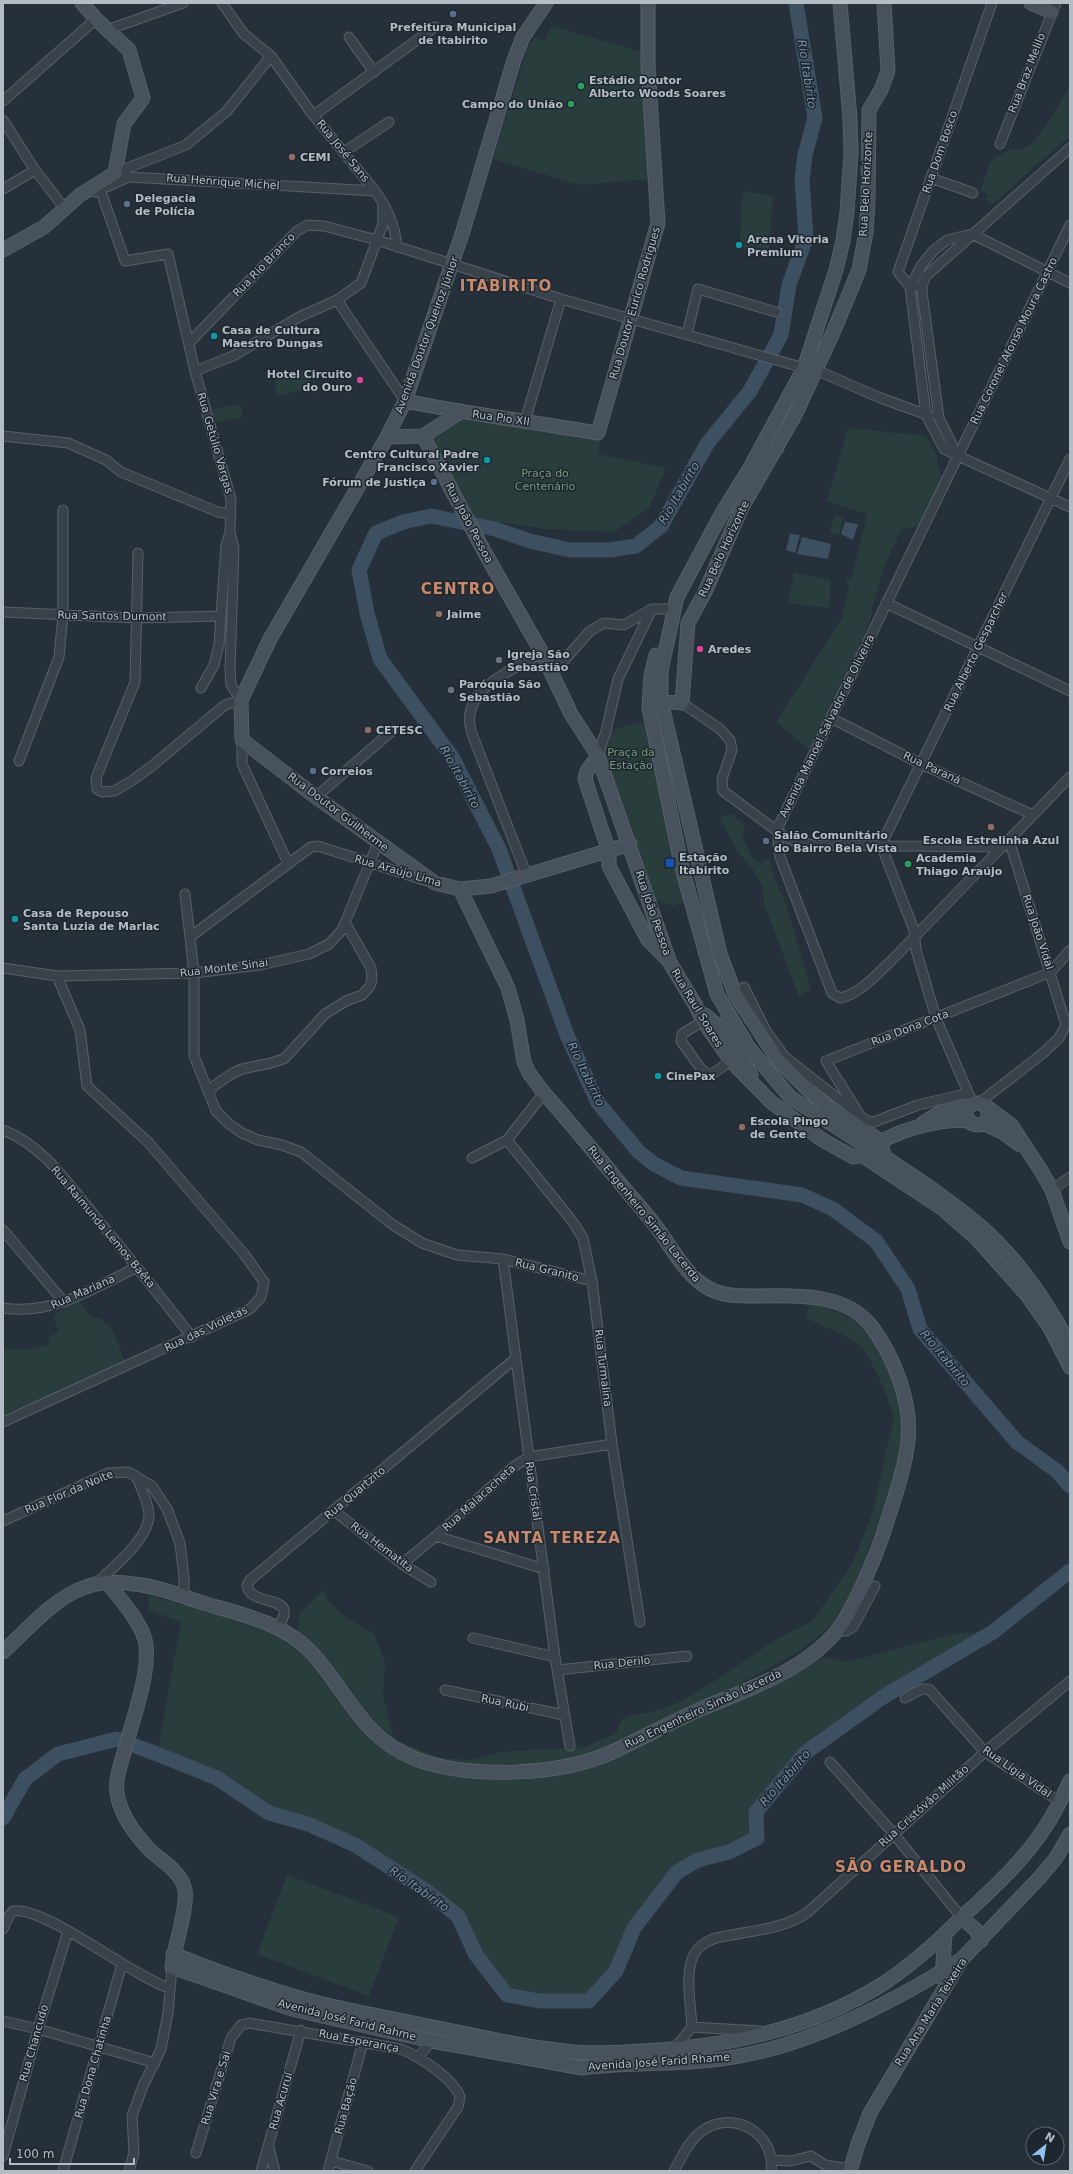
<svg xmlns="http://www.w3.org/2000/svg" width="1073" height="2174" font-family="'DejaVu Sans',sans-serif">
<rect width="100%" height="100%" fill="#25303a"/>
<path fill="#283d3c" d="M551 26 645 53 648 179 580 185 493 159 527 49 534 37 544 41Z
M1070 85V137L1055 148 992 205 985 199 989 195 980 191 991 161 1011 149 1019 150 1031 144 1050 120Z
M743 191 773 196 769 253 739 248Z
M306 371 313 388 277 396 274 376Z
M241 404 242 417 215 422 213 409Z
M463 418 601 437 598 454 666 468 649 508 614 532 546 529 474 518 431 436Z
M848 428 926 436 937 456V465L943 480 922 525 901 530 885 565 872 609V615L860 646 810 750 776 722 842 618 849 587 846 580 852 576 867 514 827 501Z
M835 514 843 518 839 535 829 533Z
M794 573 831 580 829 608 788 603Z
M649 720 685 902 673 906 655 900 604 760 612 730Z
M732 814 745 826 742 836 752 857 762 864 769 858 774 877 786 904 811 989 799 997 764 904 763 887 752 868 737 851 719 817Z
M78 1300 91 1316 101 1319 113 1330 125 1362 62 1392 3 1415V1349H30L50 1344 48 1337 59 1332 53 1316Z
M810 1301 866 1325 892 1374 901 1398 904 1452 860 1572 838 1620 800 1651 708 1701 596 1751 551 1765 507 1764 486 1767 515 1773 597 1766 673 1726 818 1656 847 1662 957 1633 993 1632 883 1697 805 1752 756 1812 757 1838 729 1852 698 1860 677 1872 634 1928 616 1971 589 2001H539L507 1995 476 1955 458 1916 425 1890 355 1845 308 1824 269 1813 217 1778 157 1754 181 1622 149 1610 148 1595 184 1605 185 1600 297 1635 299 1615 324 1589 328 1601 347 1618 374 1634 385 1663 383 1697 394 1739 440 1758 472 1760 501 1752 585 1747 616 1733 621 1720 629 1716 660 1710 679 1702 716 1680 777 1639 812 1621 847 1572 857 1553 873 1511 894 1416 879 1377 863 1348 843 1335 806 1318Z
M287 1875 399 1917 369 1996 257 1954Z"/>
<path fill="#3d5061" d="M845 522 858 524 853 540 841 534Z
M790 534 800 535 795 553 786 550Z
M802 537 831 544 828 559 797 554Z"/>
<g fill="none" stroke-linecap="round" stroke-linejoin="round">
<path stroke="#3d5061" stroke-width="15" d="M796 3 815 118 805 155 802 180 806 238 789 285 781 335 750 391 707 444 661 526 636 546 610 550H570L530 541 495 529 431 516 403 522 376 533 359 570 367 613 380 659 452 757 499 849 567 1035 598 1103 639 1152 654 1164 681 1178 802 1195 833 1209 876 1241 908 1289 920 1329 1017 1442 1058 1472 1070 1486
M3 1818 25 1779 58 1754 117 1739 157 1754 217 1778 269 1813 308 1824 355 1845 425 1890 458 1916 476 1955 507 1995 539 2001H589L616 1971 634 1928 677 1872 698 1860 729 1852 757 1838 756 1812 805 1753 883 1697 993 1632 1070 1571"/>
<defs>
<path id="street" d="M222 3 244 34 271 56 310 111 375 191
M107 30 183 3
M349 37 374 72
M3 101 96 19
M314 115 435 27
M3 120 35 170 65 209 68 207
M1000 144 1056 3
M344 152 389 122
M115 173 186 145 227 111 271 56
M931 178 973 193
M3 189 35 170
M100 189 125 261 168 254 195 371 231 499 230 532 234 548 230 669 231 685 241 700 225 705 152 766 130 782 114 791 102 792 97 789 96 778 135 682 138 553
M95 192 129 177 375 191C388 209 395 225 397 247
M1070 225 958 456 1070 507
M972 234 947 240 934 250 921 266 910 287 926 415 944 449 958 456 779 825 778 843 780 857 832 993 840 998C860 994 879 972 893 959L1070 777
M972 234 1070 283
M914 287H910L898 272 992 3
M337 300 405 401
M687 334 698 289 776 312
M190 342 297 231 308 225 324 226 377 240 561 299 804 368
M816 370 878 397 930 416
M195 371 233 356 299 317 337 300 361 283 383 224V204
M525 421 561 299
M3 436 68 443 106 460 121 472 218 512 231 514
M953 453 952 444 939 418 922 292V286L926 276 1070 148
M886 603 1070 691
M3 612 138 618 221 616
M552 674 590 631 604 623 624 625 652 609H667
M201 688 214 665 219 645 226 545 230 532
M682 703 720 729 730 740 732 750 722 779 723 791 785 837 796 842 813 845 1003 847
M831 718 921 764 1033 815
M242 740V764L288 863
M598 756 606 731 618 679 652 609
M19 761 59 657 63 615V510
M316 797 393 730
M1009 840 1066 1025
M527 876 472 734C457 689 512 671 542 653
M185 894 194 973V1056L216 1111 229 1124 242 1133 258 1140 282 1145 301 1152 393 1225 422 1243 457 1255 503 1259 592 1281
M190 937 311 847 318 846 427 881
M3 968 57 976 194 973 260 965 309 954 329 944 342 930 378 843
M744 987 766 1031 785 1057 867 1121 874 1122 918 1105 968 1093
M703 1021 682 1034 681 1041 701 1069 708 1074H712L731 1061
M208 1091C219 1082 229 1074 242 1069 257 1065 271 1065 285 1058L325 1014 346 1001 362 995 370 986 372 980 371 968 346 924
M979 1103 1042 1054 1059 1038 1068 1021
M973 1104 936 1018 916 950 914 930 881 845 1070 459
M859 1114 826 1061 1051 972 1070 950
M3 1130C43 1145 68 1184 95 1216 128 1256 160 1296 192 1337
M507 1140 573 1222 583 1238 592 1281 612 1444 640 1622
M472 1158 507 1140 544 1093
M1052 1190 1070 1177
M3 1230 64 1302
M503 1259 555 1657 570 1746
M3 1308C52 1316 95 1288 137 1267
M3 1422 250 1309 261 1297 264 1282 244 1254 148 1142 87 1086 80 1030 57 976
M333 1510 402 1564 431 1582
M3 1521 108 1473 128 1472 152 1486 167 1509 180 1543 184 1577V1596
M436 1536 544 1569
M402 1564 436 1536 513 1467 529 1457 612 1444
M97 1583C113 1567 150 1538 149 1514 148 1501 141 1488 136 1476
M278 1629 284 1615V1609C276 1597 251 1603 247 1586L250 1580 516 1358
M839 1630 846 1631 853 1627 875 1586
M473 1638 555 1657
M558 1670 687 1656
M445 1690 564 1715
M905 1698 922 1689H929L985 1752 1060 1802
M830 1762 893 1833 962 1918
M3 1929 9 1916 13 1911C43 1905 132 1976 169 1988
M3 2021 38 2029 155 2063
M692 2027 760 2031
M674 2049 692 2027C691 2007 686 1982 691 1962 693 1955 698 1947 705 1943 712 1938 723 1936 732 1935 757 1930 786 1928 808 1912L985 1752 1070 1681
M418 2057 432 2041
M269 2148 275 2171
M196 2153 231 2038 241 2025 249 2023 401 2049C420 2057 453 2078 460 2097L458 2107 415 2171
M3 2156 38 2029 68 1931
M772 2160 791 2161 811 2156 825 2165 851 2169
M331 2161 368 2171
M63 2171 122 1964
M129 2171 134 2153 132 2116 143 2086 161 2049 168 2013 172 1967
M261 2171 301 2030
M328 2171 363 2042
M674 2171C682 2157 689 2140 702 2131 733 2109 776 2133 771 2171"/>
<path id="secondary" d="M546 3 523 37 514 60 463 231 405 401 387 437 270 639 241 700 242 740 316 797 435 883 460 889 491 886 630 844
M1031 3 1051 12
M3 250 44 227 80 195 115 173 124 124 143 98 129 50 96 19 82 3
M405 401C469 414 534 422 598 433L658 223 648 67V3
M423 436 485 553 542 653 571 714 598 756 670 963 696 1006 703 1021 731 1061 771 1102 821 1139 853 1157C870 1154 869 1147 882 1141 906 1128 943 1118 970 1121
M423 436 460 412
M387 437 423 436
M777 448 753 463 722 513 677 597 661 671V701L720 954 735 994 778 1060 804 1086 828 1107 881 1141 884 1157C919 1180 956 1204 987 1232 1022 1264 1048 1304 1070 1345
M753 462 804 368 836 270 843 241 847 212 851 154 850 118 840 3
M656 655 651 676 649 708 682 868 717 994 749 1048 790 1097 878 1154
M661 701 682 703 688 623 705 592 741 509 795 415 832 335 859 270 866 232 868 202 869 110 881 90 888 71 884 3
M598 756 587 771 585 779 609 852V866L648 940 668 960
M705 1015 735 1041
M728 1018C731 1043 738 1054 751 1075
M966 1114a11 11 0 1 1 22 0a11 11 0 1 1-22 0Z
M983 1104 1011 1125 1040 1169 1052 1190 1070 1242
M923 1123 942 1111 973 1104
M983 1123 1002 1132 1020 1145
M863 1156 943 1209 975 1237 1027 1295 1050 1328 1070 1367
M107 1582C120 1599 135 1615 143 1634 155 1661 133 1717 126 1746 122 1760 115 1778 117 1793 120 1814 134 1833 148 1848 160 1861 181 1870 185 1890 188 1908 174 1947 172 1967L292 2009 432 2041 582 2068C628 2062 674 2065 721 2059 804 2049 892 2003 962 1959
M3 1652C26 1631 54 1598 83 1588 100 1581 116 1581 134 1584 156 1586 179 1595 200 1602 238 1614 280 1621 309 1650 347 1689 360 1738 416 1759 469 1779 557 1776 610 1753 641 1739 671 1722 703 1708 748 1689 803 1671 836 1632 852 1613 876 1556 884 1531 893 1502 905 1470 908 1440 912 1402 894 1357 872 1327 848 1294 798 1295 761 1296 744 1296 726 1297 710 1289 686 1277 671 1246 655 1225 641 1207 625 1190 611 1172 589 1146 567 1119 544 1093L529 1073 524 1062 517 1020 508 988 460 889
M962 1918 976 1930 981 1941
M173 1954C220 1973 269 1990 318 2003 351 2011 385 2017 418 2024 469 2034 521 2047 573 2052 596 2054 621 2052 644 2051 727 2047 807 2030 878 1987 908 1968 935 1944 960 1919 991 1890 1023 1862 1046 1826 1055 1812 1063 1796 1070 1781
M942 1978 945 1934
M850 2171 858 2144 870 2113 962 1959 1041 1876 1056 1858 1070 1834"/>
</defs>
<use href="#street" stroke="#576068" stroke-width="11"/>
<use href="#secondary" stroke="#576068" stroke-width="15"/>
<use href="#street" stroke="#39424a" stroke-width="9"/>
<use href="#secondary" stroke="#47525d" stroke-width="13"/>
</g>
<g fill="#5c6f8a" stroke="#1e272f" stroke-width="1.5">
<circle cx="453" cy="14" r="4"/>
<circle cx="127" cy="204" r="4"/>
<circle cx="434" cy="482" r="4"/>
<circle cx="313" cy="771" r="4"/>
<circle cx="766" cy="841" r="4"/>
</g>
<g fill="#2e9e5b" stroke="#1e272f" stroke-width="1.5">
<circle cx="581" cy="86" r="4"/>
<circle cx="571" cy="104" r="4"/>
<circle cx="908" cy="864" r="4"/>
</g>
<g fill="#8d6e63" stroke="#1e272f" stroke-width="1.5">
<circle cx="292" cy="157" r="4"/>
<circle cx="439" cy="614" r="4"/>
<circle cx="368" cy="730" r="4"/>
<circle cx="991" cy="827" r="4"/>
<circle cx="742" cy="1127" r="4"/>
</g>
<g fill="#0f9aa8" stroke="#1e272f" stroke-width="1.5">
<circle cx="739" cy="245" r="4"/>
<circle cx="214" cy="336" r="4"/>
<circle cx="487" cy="460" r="4"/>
<circle cx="15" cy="919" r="4"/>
<circle cx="658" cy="1076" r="4"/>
</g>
<g fill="#d1479c" stroke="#1e272f" stroke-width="1.5">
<circle cx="360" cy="380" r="4"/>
<circle cx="700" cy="649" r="4"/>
</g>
<g fill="#6b7280" stroke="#1e272f" stroke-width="1.5">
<circle cx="499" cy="660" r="4"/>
<circle cx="451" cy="690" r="4"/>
</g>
<rect fill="#1a4fb4" stroke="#1e272f" stroke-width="1.5" x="665" y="858" width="10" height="10" rx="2"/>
<g text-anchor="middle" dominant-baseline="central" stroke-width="3" stroke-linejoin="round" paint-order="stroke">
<g font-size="11" font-weight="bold" fill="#b4bdc6" stroke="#1e272f" text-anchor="start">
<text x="453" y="27" text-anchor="middle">Prefeitura Municipal<tspan x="453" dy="13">de Itabirito</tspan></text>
<text x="589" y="80">Estádio Doutor<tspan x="589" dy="13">Alberto Woods Soares</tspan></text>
<text x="563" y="104" text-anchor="end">Campo do União</text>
<text x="300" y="157">CEMI</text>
<text x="135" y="198">Delegacia<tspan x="135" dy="13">de Polícia</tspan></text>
<text x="747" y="239">Arena Vitoria<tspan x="747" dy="13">Premium</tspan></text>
<text x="222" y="330">Casa de Cultura<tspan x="222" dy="13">Maestro Dungas</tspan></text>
<text x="352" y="374" text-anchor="end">Hotel Circuito<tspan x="352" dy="13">do Ouro</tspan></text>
<text x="479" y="454" text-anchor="end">Centro Cultural Padre<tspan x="479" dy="13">Francisco Xavier</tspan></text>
<text x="426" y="482" text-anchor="end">Fórum de Justiça</text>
<text x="447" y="614">Jaime</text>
<text x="708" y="649">Aredes</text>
<text x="507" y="654">Igreja São<tspan x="507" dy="13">Sebastião</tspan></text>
<text x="459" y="684">Paróquia São<tspan x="459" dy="13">Sebastião</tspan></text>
<text x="376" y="730">CETESC</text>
<text x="321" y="771">Correios</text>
<text x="774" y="835">Salão Comunitário<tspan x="774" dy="13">do Bairro Bela Vista</tspan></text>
<text x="991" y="840" text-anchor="middle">Escola Estrelinha Azul</text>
<text x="679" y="857">Estação<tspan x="679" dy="13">Itabirito</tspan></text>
<text x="916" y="858">Academia<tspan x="916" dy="13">Thiago Araújo</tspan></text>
<text x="23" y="913">Casa de Repouso<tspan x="23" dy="13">Santa Luzia de Marlac</tspan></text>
<text x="666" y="1076">CinePax</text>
<text x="750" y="1121">Escola Pingo<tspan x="750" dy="13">de Gente</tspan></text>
</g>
<g font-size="11" fill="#b4bdc6" stroke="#1e272f">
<text transform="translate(1027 73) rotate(-69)">Rua Braz Melilo</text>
<text transform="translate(343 151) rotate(51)">Rua José Sans</text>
<text transform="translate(940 152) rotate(-71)">Rua Dom Bosco</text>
<text transform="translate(223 182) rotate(4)">Rua Henrique Michel</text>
<text transform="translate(866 184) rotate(-87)">Rua Belo Horizonte</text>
<text transform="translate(264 265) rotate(-46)">Rua Rio Branco</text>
<text transform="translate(635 303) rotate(-74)">Rua Doutor Eurico Rodrigues</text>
<text transform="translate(427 335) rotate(-70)">Avenida Doutor Queiroz Júnior</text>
<text transform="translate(1014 341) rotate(-64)">Rua Coronel Afonso Moura Castro</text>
<text transform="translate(501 418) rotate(8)">Rua Pio XII</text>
<text transform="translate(215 443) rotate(74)">Rua Getúlio Vargas</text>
<text transform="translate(469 523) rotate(62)">Rua João Pessoa</text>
<text transform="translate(724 549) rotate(-65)">Rua Belo Horizonte</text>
<text transform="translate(112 616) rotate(1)">Rua Santos Dumont</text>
<text transform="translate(976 652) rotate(-64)">Rua Alberto Gesparcher</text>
<text transform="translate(827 726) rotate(-64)">Avenida Manoel Salvador de Oliveira</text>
<text transform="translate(932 768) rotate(25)">Rua Paraná</text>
<text transform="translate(338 812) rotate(37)">Rua Doutor Guilherme</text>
<text transform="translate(398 871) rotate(16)">Rua Araújo Lima</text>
<text transform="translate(653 913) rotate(71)">Rua João Pessoa</text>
<text transform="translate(1038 932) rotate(72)">Rua João Vidal</text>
<text transform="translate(224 968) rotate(-7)">Rua Monte Sinai</text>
<text transform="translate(697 1008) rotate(59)">Rua Raul Soares</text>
<text transform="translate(910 1028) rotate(-21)">Rua Dona Cota</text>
<text transform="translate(644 1214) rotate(51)">Rua Engenheiro Simão Lacerda</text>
<text transform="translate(103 1227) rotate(50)">Rua Raimunda Lemos Baêta</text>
<text transform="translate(547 1270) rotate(14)">Rua Granito</text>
<text transform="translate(83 1292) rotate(-24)">Rua Mariana</text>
<text transform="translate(206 1329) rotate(-26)">Rua das Violetas</text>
<text transform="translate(603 1368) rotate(83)">Rua Turmalina</text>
<text transform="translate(533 1491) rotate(82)">Rua Cristal</text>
<text transform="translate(69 1492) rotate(-23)">Rua Flor da Noite</text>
<text transform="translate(355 1493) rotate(-40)">Rua Quartzito</text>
<text transform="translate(479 1498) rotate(-42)">Rua Malacacheta</text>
<text transform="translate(382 1547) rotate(37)">Rua Hematita</text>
<text transform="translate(622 1663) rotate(-6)">Rua Derilo</text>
<text transform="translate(505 1703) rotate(12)">Rua Rubi</text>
<text transform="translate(703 1709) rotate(-25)">Rua Engenheiro Simão Lacerda</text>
<text transform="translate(1017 1772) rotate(35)">Rua Lígia Vidal</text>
<text transform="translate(924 1806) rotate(-42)">Rua Cristóvão Militão</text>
<text transform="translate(931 2012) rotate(-58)">Rua Ana Maria Teixeira</text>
<text transform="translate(347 2020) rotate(14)">Avenida José Farid Rahme</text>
<text transform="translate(359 2041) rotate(11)">Rua Esperança</text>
<text transform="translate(34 2043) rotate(-74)">Rua Chancudo</text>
<text transform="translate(659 2062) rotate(-4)">Avenida José Farid Rhame</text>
<text transform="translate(93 2067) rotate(-74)">Rua Dona Chatinha</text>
<text transform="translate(216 2088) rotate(-73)">Rua Vira e Sai</text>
<text transform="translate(281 2101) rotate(-74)">Rua Acuruí</text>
<text transform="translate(346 2106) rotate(-75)">Rua Bação</text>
</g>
<g font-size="11" fill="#759979" stroke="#1e272f">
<text x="545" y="473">Praça do<tspan x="545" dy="13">Centenário</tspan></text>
<text x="631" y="752">Praça da<tspan x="631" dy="13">Estação</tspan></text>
</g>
<g font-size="12" font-style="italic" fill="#7891a6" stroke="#1e272f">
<text transform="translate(807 74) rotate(81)">Rio Itabirito</text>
<text transform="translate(679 493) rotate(-60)">Rio Itabirito</text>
<text transform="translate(460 777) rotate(61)">Rio Itabirito</text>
<text transform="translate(586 1074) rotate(64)">Rio Itabirito</text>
<text transform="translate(945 1358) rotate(50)">Rio Itabirito</text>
<text transform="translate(785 1778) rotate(-49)">Rio Itabirito</text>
<text transform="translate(419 1889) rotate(35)">Rio Itabirito</text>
</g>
<g font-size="15" font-weight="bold" letter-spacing="1" fill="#c9896c" stroke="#1e272f">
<text x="506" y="286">ITABIRITO</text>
<text x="458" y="589">CENTRO</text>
<text x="552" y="1538">SANTA TEREZA</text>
<text x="901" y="1867">SÃO GERALDO</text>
</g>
</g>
<rect width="1073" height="2174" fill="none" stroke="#b4bdc6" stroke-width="8"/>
<g transform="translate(1045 2146) rotate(30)"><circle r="19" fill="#1e272f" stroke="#5a636b"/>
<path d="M0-3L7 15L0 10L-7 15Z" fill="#92c0ed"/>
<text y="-6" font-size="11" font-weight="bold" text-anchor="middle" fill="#b4bdc6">N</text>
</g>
<path d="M10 2158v6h124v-6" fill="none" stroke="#b4bdc6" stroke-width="2"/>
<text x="16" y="2158" font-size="12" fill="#b4bdc6" stroke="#1e272f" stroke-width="3" paint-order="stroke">100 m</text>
</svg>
